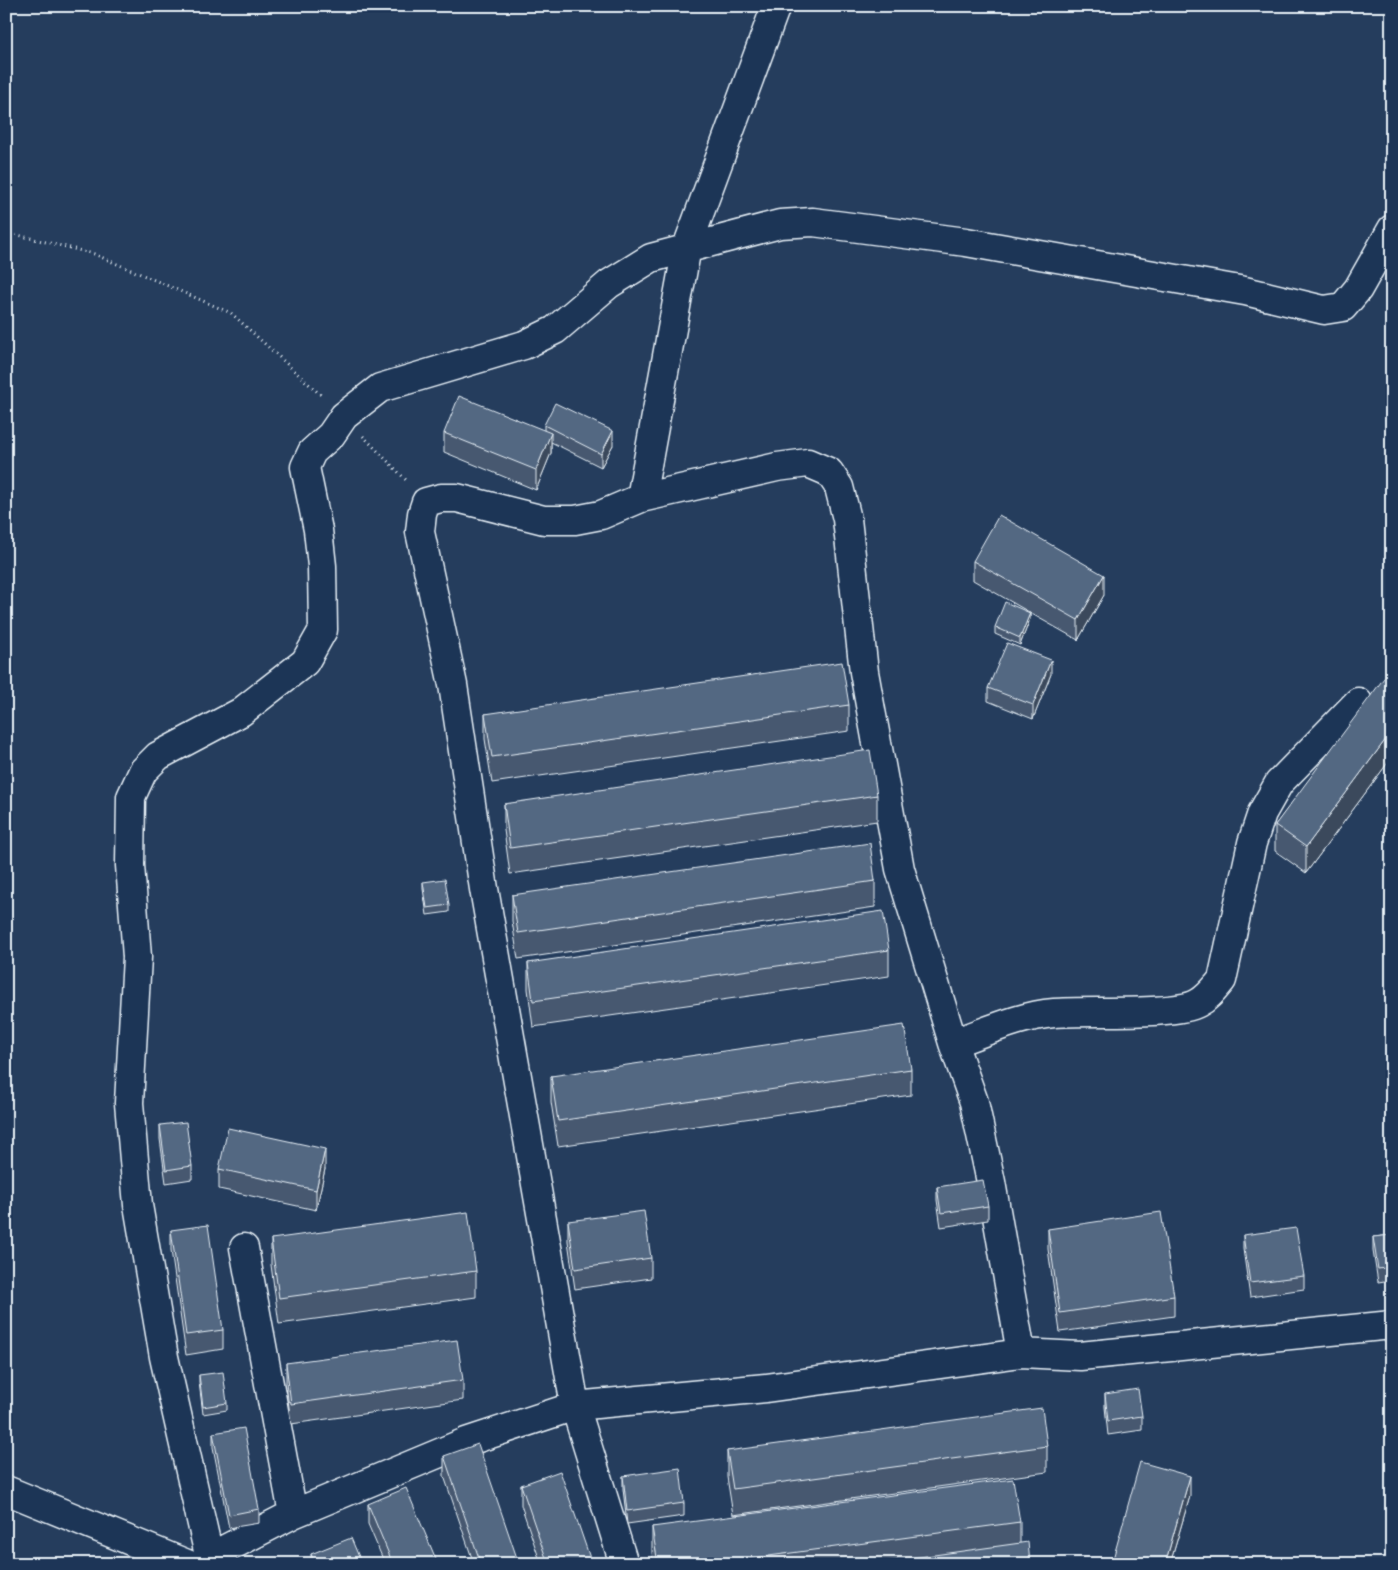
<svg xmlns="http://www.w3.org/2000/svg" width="1398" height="1570" font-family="Mynerve,sans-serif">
<rect width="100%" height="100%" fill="#253d5d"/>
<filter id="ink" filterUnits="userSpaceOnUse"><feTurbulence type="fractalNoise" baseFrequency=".02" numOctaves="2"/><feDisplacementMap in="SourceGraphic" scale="10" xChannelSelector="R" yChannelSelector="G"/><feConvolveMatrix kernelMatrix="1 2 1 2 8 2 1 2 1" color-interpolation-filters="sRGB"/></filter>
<g filter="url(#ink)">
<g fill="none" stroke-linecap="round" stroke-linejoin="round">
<defs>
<path id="minor" d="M641 498 687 247 776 6
M953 1043C986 1032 1019 1016 1054 1013 1085 1010 1176 1016 1198 1003 1208 998 1215 988 1222 980L1252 843 1262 813 1279 783 1358 702
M244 1248 293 1514
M1021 1353 766 1388 575 1406 484 889 453 685 420 532 422 514 426 502 441 498H457L544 520H575L601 515 641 498 777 467 808 463 829 472 839 487 847 519 864 672 900 869 953 1043 974 1102 991 1182 1021 1353 1080 1356 1392 1325
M6 1490 187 1564
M210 1557 293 1514 466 1442 575 1406 624 1564
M211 1564 164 1357 138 1205 129 1103 137 957 130 865 131 797 143 771 158 756 241 712 305 662 323 630 322 566 318 530 305 467 312 452 331 435 344 416 380 388 524 345 555 330 609 284 651 258 780 224 813 222 966 242 1245 291 1324 310 1343 307 1358 289 1392 229"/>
</defs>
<use href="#minor" stroke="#e8f1f8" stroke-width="31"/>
<path stroke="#e8f1f8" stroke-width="3" stroke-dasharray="1 4" stroke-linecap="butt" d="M6 232 94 254 231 313 323 397
M363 436 408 482"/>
<use href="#minor" stroke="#1d3557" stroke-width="28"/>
</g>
<path fill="#475970" stroke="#e8f1f8" d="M544 425 613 445 601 467 551 442V453L536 490 444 452V433L544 431Z
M973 561 1104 595 1078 640 1030 613V619L1020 645 995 634V627L1029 612 973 580Z
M1051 674 1033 719 988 701V688Z
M1392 675V757L1306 873 1275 851V825Z
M849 705V731L492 783 485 739V714Z
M877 795V821L510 874 504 830V804Z
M875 881V907L518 959 512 921V895Z
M423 882 449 905V912L427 915 423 889Z
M889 950V976L533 1027 528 989V963Z
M911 1069V1095L558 1146 551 1102V1076Z
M160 1125 192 1166V1179L166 1183 160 1139Z
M219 1169H325L316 1210 219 1189Z
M937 1187 988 1206V1220L941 1227 937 1200Z
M568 1221 651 1258V1278L575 1289 568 1241Z
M1048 1229 1174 1296V1316L1060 1332 1048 1249Z
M171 1230 223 1330V1349L186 1355 171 1250Z
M1243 1235 1304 1276V1289L1250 1297 1243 1249Z
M1392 1235V1280L1378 1282 1373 1251V1237Z
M271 1239 476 1271V1297L279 1324 271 1265Z
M286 1363 463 1380V1400L291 1424 286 1383Z
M199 1375 227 1403V1410L203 1414 199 1382Z
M1105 1394 1142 1416V1430L1108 1435 1105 1407Z
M213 1433 259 1509V1523L229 1528 213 1447Z
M1047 1446V1472L733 1515 727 1477V1451Z
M444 1456 519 1564H474L444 1476Z
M623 1476 684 1503V1516L627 1524 623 1489Z
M521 1485 592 1564H541L521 1505Z
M1190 1496 1170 1564H1113V1559Z
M368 1504 438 1564H385L368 1524Z
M1020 1522V1543L1030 1564H654L652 1553V1527Z
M311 1554 362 1564H311Z"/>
<path fill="#3a485b" stroke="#e8f1f8" d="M613 431V445L601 467V454Z
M551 433V453L536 490V470Z
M1104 575V595L1078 640V620Z
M1030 613V619L1020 645V638Z
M1051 660V674L1033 719V705Z
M1392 731V757L1306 873V847Z
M325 1149V1169L316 1210V1190Z
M1190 1476V1496L1170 1564H1165Z"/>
<path fill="#536782" stroke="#e8f1f8" d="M459 396 551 433 536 470 444 433Z
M555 403 613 431 601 454 544 425Z
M999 515 1104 575 1078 620 973 561Z
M1005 602 1030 613 1020 638 995 627Z
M1007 643 1051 660 1033 705 988 688Z
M842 662 849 705 492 757 485 714Z
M1392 675V731L1306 847 1275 825 1384 678Z
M870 750 877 795 510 848 504 804Z
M870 843 875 881 518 933 512 895Z
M445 879 449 905 427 908 423 882Z
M883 911 889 950 533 1001 528 963Z
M904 1025 911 1069 558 1121 551 1076Z
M186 1122 192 1166 166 1170 160 1125Z
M228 1128 325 1149 316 1190 219 1169Z
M983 1180 988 1206 941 1213 937 1187Z
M644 1211 651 1258 575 1269 568 1221Z
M468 1212 476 1271 279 1298 271 1239Z
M1161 1212 1174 1296 1060 1313 1048 1229Z
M208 1225 223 1330 186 1335 171 1230Z
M1296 1228 1304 1276 1250 1283 1243 1235Z
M1392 1235V1267L1378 1269 1373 1237Z
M457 1340 463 1380 291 1404 286 1363Z
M223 1372 227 1403 203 1407 199 1375Z
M1138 1389 1142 1416 1108 1421 1105 1394Z
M1042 1408 1047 1446 733 1489 727 1451Z
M244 1428 259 1509 229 1515 213 1433Z
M478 1444 519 1564H481L444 1456Z
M1140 1462 1190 1476 1165 1564H1129L1113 1559Z
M680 1468 684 1503 627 1511 623 1476Z
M560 1471 592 1564H548L521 1485Z
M1013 1479 1020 1522 710 1564H658L652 1527Z
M406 1488 438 1564H393L368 1504Z
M351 1538 362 1564H315L311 1554Z
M1028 1542 1030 1564H869Z
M136 1558 167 1559V1564H135Z"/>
</g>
<rect width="1398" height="1570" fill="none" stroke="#1d3557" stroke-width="25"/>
<rect x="12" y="12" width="1373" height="1545" fill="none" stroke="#e8f1f8" stroke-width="2" filter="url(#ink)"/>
</svg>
